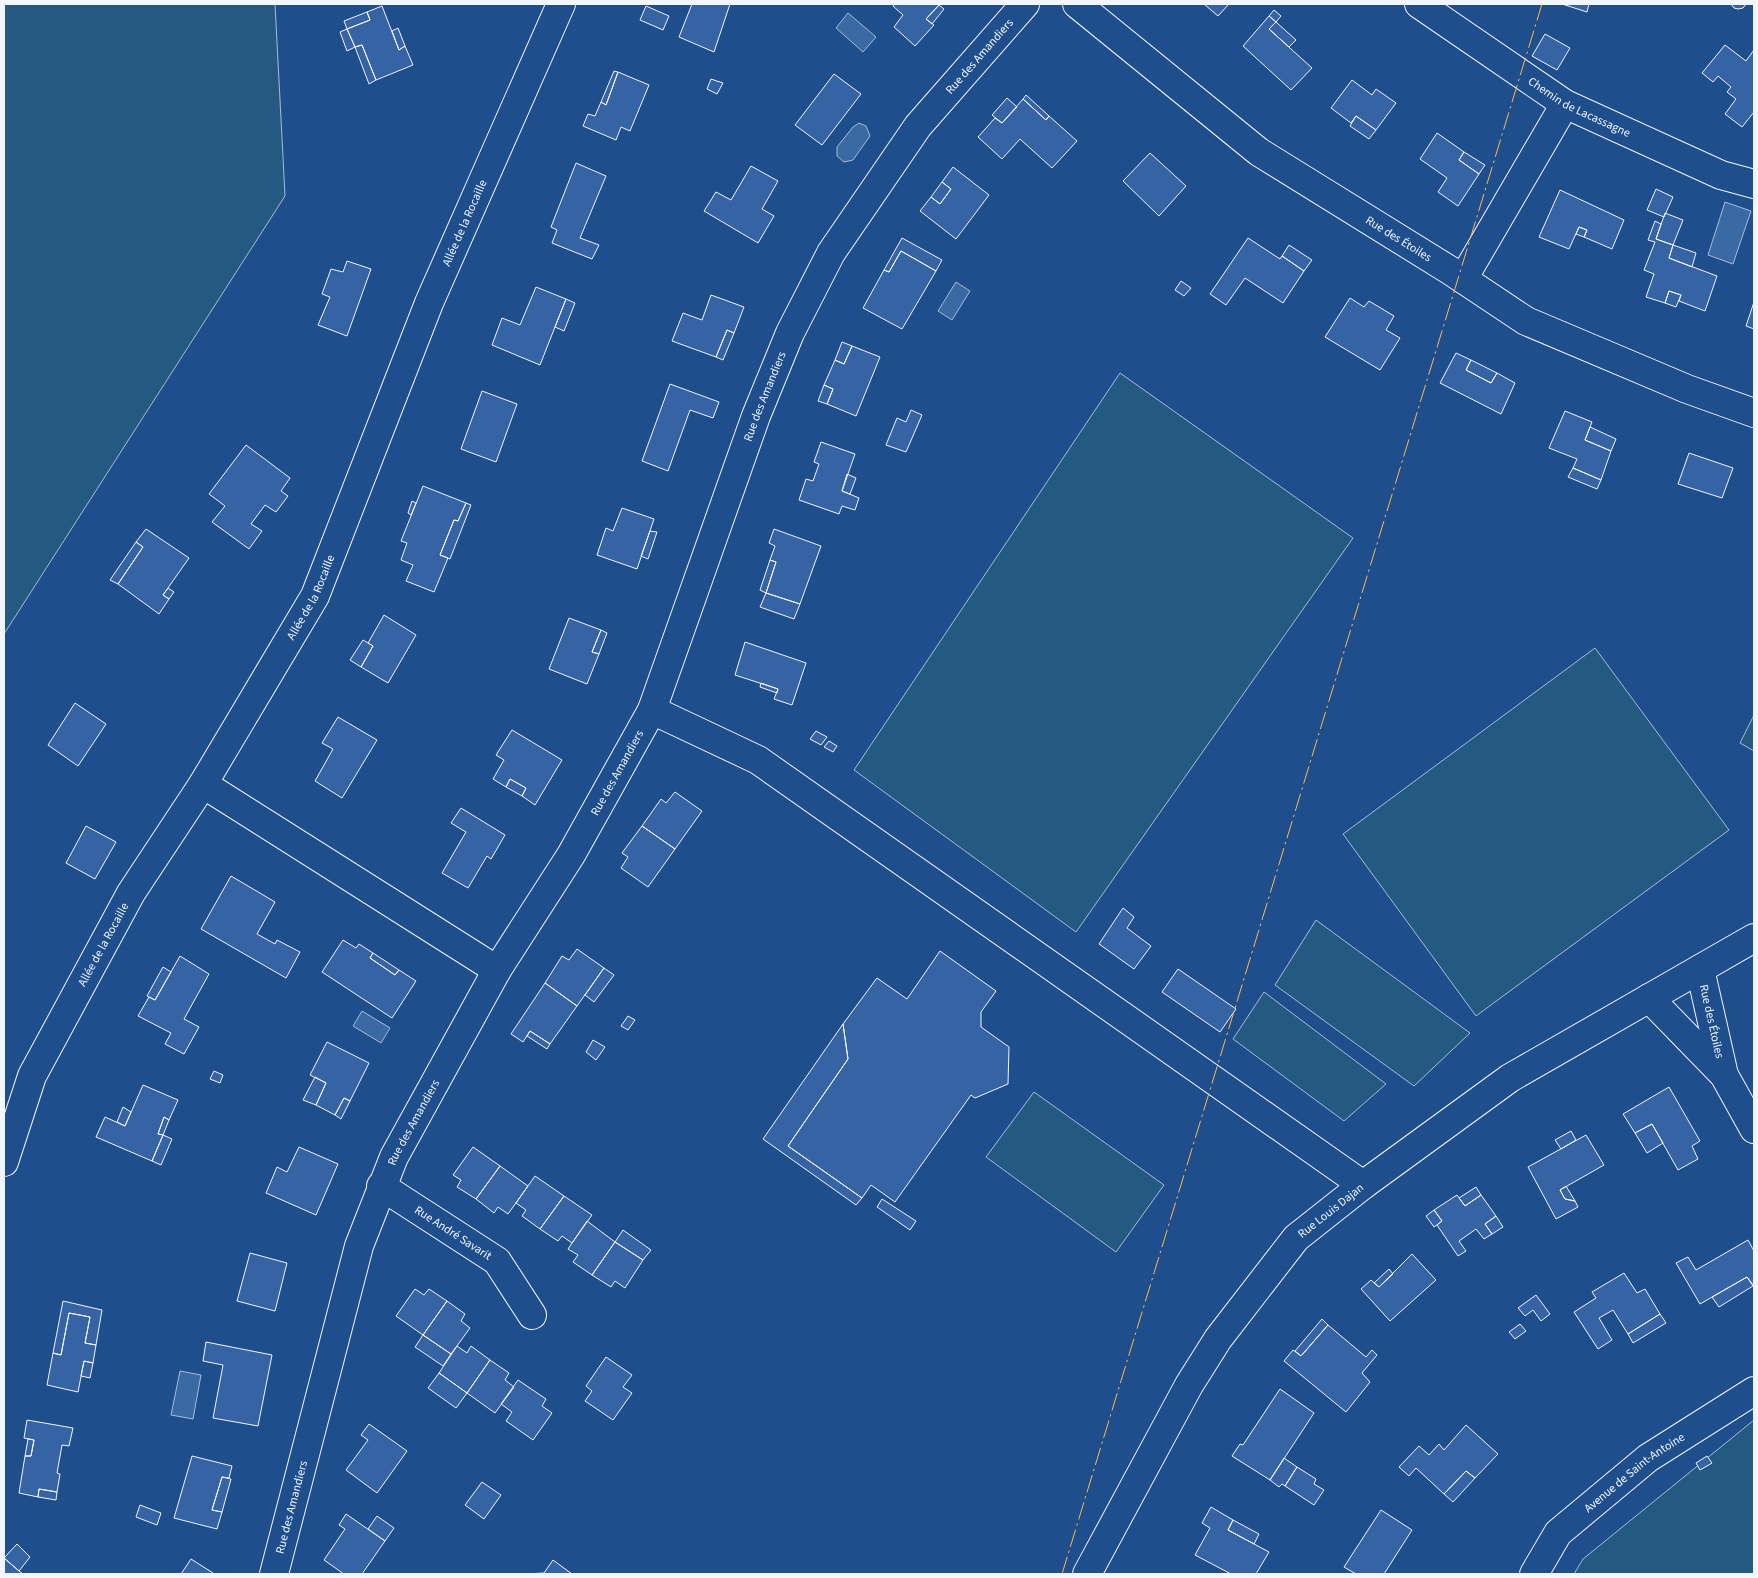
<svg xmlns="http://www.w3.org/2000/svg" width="1758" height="1578" font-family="'Source Sans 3',sans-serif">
<rect width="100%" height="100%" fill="#1f4e8c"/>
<path fill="#245a82" stroke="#a8bbd7" d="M4 4H275L285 196 4 634Z
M1120 373 1353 538 1076 932 854 770Z
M1595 648 1729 830 1476 1016 1343 834Z
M1754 715V751L1740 743Z
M1316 920 1470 1033 1414 1086 1275 985Z
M1264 992 1386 1084 1344 1121 1233 1039Z
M1034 1092 1164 1185 1116 1252 986 1157Z
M1754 1420V1574H1574L1583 1559Z"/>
<path fill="#3b69a3" stroke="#a8bbd7" d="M848 13 876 37 863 52 836 28Z
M859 123 866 126 870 136 853 160 844 162 837 156V147L853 127Z
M1725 202 1751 211 1733 264 1708 255Z
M956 282 970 291 952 320 938 311Z
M362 1011 390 1028 381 1043 353 1026Z
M180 1371 201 1375 193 1419 171 1415Z"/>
<path fill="#3563a3" stroke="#f2f6ff" d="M692 4H730L714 52 679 37Z
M894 4H940L926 19 934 25 915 46 894 27 903 15 893 6Z
M1204 4H1229L1218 16Z
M1562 4H1589L1587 12Z
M1731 4H1746L1743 8 1738 9 1734 8Z
M939 5 944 9 932 24 926 19Z
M382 6 399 50 405 46 413 65 376 80 362 45 355 47 347 29 370 20 367 12Z
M646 6 669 16 663 30 640 20Z
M1274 10 1281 16 1276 22 1269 16Z
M367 12 370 20 347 29 344 21Z
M1269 16 1276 22 1269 29 1312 68 1291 90 1243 46Z
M1276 22 1296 40 1289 47 1269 29Z
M398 28 405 46 399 50 392 31Z
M347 29 355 47 347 51 340 32Z
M1545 34 1570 48 1557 70 1532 56Z
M362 45 376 80 369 84 355 47Z
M1725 45 1746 61 1754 50V112L1742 127 1725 114 1736 99 1727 92 1731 87 1718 76 1713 82 1702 73Z
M614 71 618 72 606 105 601 102Z
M618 72 649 85 630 131 621 127 616 140 583 126 588 114 595 116 601 102 606 105Z
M834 74 861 94 822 145 795 125Z
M711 79 723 83 717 94 707 89Z
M1352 80 1372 95 1376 89 1396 103 1376 130 1356 116 1351 123 1331 108Z
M1026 95 1049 116 1046 120 1023 99Z
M1007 98 1017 107 1002 123 992 115Z
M1023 99 1046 120 1049 116 1077 141 1052 168 1020 139 1002 159 978 137 995 118 1002 123Z
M1356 116 1376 130 1369 139 1350 126Z
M1437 133 1464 152 1459 160 1479 174 1458 206 1438 192 1447 178 1420 159Z
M1464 152 1485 165 1479 174 1459 160Z
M1150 153 1186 186 1159 216 1123 181Z
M576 163 606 176 580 238 599 245 592 259 552 243 557 230 551 227Z
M751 166 778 181 762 209 774 216 758 243 704 211 716 192 731 200Z
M953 167 989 195 956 239 920 211 931 197 940 204 951 189 942 182Z
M942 182 951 189 940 204 931 197Z
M1656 189 1673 197 1664 217 1647 210Z
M1560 190 1624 220 1612 249 1584 237 1587 230 1579 227 1569 249 1539 237Z
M1665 213 1683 220 1673 245 1656 239Z
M1655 221 1661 224 1656 239 1673 245 1669 258 1717 276 1705 311 1679 301 1681 295 1669 291 1665 303 1646 297 1654 274 1644 270 1655 242 1648 240Z
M1579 227 1587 230 1584 237 1576 234Z
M902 238 942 260 936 271 901 251 889 272 884 270Z
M1248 238 1280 259 1282 256 1304 271 1283 303 1245 278 1226 305 1210 294Z
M1289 245 1312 260 1304 271 1282 256Z
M1673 245 1696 253 1692 267 1669 258Z
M901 251 936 271 902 329 863 308 884 270 889 272Z
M347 261 371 269 347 336 318 325 330 297 322 294 331 269 343 272Z
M1181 281 1191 288 1184 296 1175 290Z
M536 287 566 299 540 365 492 345 502 318 520 325Z
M1669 291 1681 295 1676 307 1665 303Z
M711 295 744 307 734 333 727 330 716 357 672 341 683 313 702 320Z
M1350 298 1364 307 1369 301 1394 316 1386 330 1400 338 1380 370 1325 337Z
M566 299 575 303 564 331 555 327Z
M1754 302V329L1746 326Z
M727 330 734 333 723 360 716 357Z
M842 342 852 346 844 364 835 360Z
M852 346 880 357 856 416 827 404 833 389 824 385 835 360 844 364Z
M1456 353 1471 360 1466 370 1491 383 1497 373 1515 383 1501 414 1440 383Z
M1471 360 1497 373 1491 383 1466 370Z
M670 384 719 402 713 418 690 410 668 471 642 461Z
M824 385 833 389 827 404 818 401Z
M482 391 517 404 496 462 461 449Z
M911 410 922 415 906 452 886 445 897 418 906 422Z
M1565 411 1592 422 1585 440 1611 451 1601 480 1573 468 1577 459 1549 448Z
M1590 427 1616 439 1611 451 1585 440Z
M821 442 855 454 842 491 859 498 855 510 842 506 839 514 799 500 806 479 813 481 819 464 814 462Z
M246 445 290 478 281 491 288 496 276 512 265 505 251 524 262 531 249 549 212 522 225 506 209 494Z
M1689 453 1733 468 1722 498 1678 484Z
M1573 468 1601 480 1597 489 1568 477Z
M847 474 856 478 850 494 842 491Z
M423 486 466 503 458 521 454 520 440 555 448 558 434 592 406 581 413 565 401 560 407 543 401 541Z
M412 501 416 503 411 515 408 513Z
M466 503 471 505 450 559 440 555 454 520 458 521Z
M622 508 654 519 637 569 597 555 606 528 613 531Z
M146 529 189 558 163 595 169 599 159 614 118 584 143 547 136 542Z
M774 529 821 546 800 604 766 593 776 562 770 560 775 546 769 543Z
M650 531 657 532 648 559 641 556Z
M136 542 143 547 118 584 110 580Z
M770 560 776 562 766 593 760 590Z
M168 588 174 592 169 599 163 595Z
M766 593 800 604 794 619 760 607Z
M384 615 416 635 388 683 361 667 373 646 368 643Z
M569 618 601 630 592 652 599 654 587 684 549 669Z
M601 630 607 633 599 654 592 652Z
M363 640 373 646 361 667 350 660Z
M745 642 806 663 792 705 774 699 778 689 735 675Z
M761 683 778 689 777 693 760 687Z
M75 703 106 724 78 766 48 745Z
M338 717 377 740 342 798 315 781 333 749 322 743Z
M512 730 562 760 535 805 522 796 526 788 510 779 506 787 493 779 504 760 496 755Z
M816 731 827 737 821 745 810 739Z
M829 741 837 746 833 752 824 747Z
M510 779 526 788 522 796 506 787Z
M675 792 702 811 675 849 642 826 661 799 666 803Z
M461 808 505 835 491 859 487 856 468 888 442 873 466 832 451 823Z
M86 826 116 842 95 879 66 863Z
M642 826 675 849 648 887 621 868 628 857 622 853Z
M231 876 275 902 257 934 275 944 277 940 300 952 286 978 201 929Z
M1123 908 1134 917 1127 928 1151 946 1134 969 1099 944Z
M343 940 356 948 359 944 373 953 370 958 395 975 399 970 416 981 392 1018 322 972Z
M577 949 604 968 577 1006 545 983 562 956 569 960Z
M940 951 996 991 981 1012V1027L1009 1047 1008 1084 975 1098 971 1095 895 1202 871 1185 862 1198 788 1146 848 1059 843 1024 877 978 907 999Z
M373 953 399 970 395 975 370 958Z
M180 956 209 974 184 1019 199 1027 184 1054 165 1044 171 1033 138 1016 149 997 155 1000Z
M163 967 171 972 155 1000 147 996Z
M604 968 614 975 594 1002 585 995Z
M1178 969 1236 1009 1220 1032 1162 992Z
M545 983 577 1006 550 1044 530 1031 523 1042 511 1034Z
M628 1016 635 1020 628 1030 621 1026Z
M843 1024 848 1059 788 1146 862 1198 856 1205 763 1139Z
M530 1031 550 1044 547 1049 527 1036Z
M593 1040 605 1047 596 1060 586 1052Z
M327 1042 369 1063 350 1101 344 1098 335 1115 316 1105 326 1083 310 1075Z
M214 1071 223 1075 220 1083 210 1079Z
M315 1077 326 1083 316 1105 303 1100Z
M143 1085 178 1100 169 1120 164 1117 158 1134 163 1135 152 1161 96 1137 105 1117 125 1126Z
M1669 1087 1700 1141 1692 1146 1698 1159 1678 1170 1652 1124 1635 1133 1623 1114Z
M344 1098 350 1101 341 1119 335 1115Z
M123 1107 131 1112 125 1126 117 1122Z
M164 1117 169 1120 163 1135 158 1134Z
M1652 1124 1663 1143 1647 1153 1635 1133Z
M1571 1131 1576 1140 1561 1149 1555 1140Z
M163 1135 172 1139 161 1165 152 1161Z
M1586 1135 1604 1165 1560 1190 1565 1199 1575 1201 1578 1207 1556 1219 1528 1167Z
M299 1147 338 1164 316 1215 266 1193 277 1167 287 1172Z
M473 1147 500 1166 476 1199 457 1187 461 1180 453 1175Z
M500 1166 528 1186 508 1214 498 1207 494 1213 476 1199Z
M535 1176 564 1196 540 1229 522 1216 526 1210 516 1203Z
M1566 1186 1575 1201 1565 1199 1560 1190Z
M1476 1187 1481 1195 1465 1206 1459 1198Z
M1457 1195 1465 1206 1481 1195 1496 1216 1485 1224 1492 1234 1484 1239 1476 1229 1459 1241 1466 1251 1458 1256 1437 1225 1442 1221 1434 1210Z
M564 1196 592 1215 572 1243 562 1236 558 1241 540 1229Z
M882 1199 916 1221 910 1230 877 1207Z
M1434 1210 1442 1221 1434 1227 1426 1216Z
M1496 1216 1503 1227 1492 1234 1485 1224Z
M587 1221 615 1242 592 1275 573 1262 578 1255 568 1249Z
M623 1230 651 1250 643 1260 615 1242Z
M1748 1240 1754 1251V1286L1747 1277 1700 1304 1676 1263 1688 1257 1696 1270Z
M615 1242 643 1260 625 1288 615 1281 611 1287 592 1275Z
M250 1253 287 1263 275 1311 237 1301Z
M1412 1254 1436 1280 1390 1321 1361 1289 1371 1280 1379 1287Z
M1389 1269 1393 1274 1379 1287 1374 1283Z
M1624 1273 1637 1293 1645 1289 1660 1314 1628 1334 1613 1310 1599 1318 1612 1340 1598 1349 1574 1312 1596 1298 1592 1292Z
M1747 1277 1753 1286 1719 1307 1712 1297Z
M415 1289 424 1295 429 1289 447 1301 423 1335 396 1316Z
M1536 1295 1550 1314 1541 1321 1533 1310 1525 1316 1518 1308Z
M63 1301 102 1310 96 1345 85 1343 90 1317 69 1313 61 1355 53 1353Z
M447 1301 465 1314 461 1321 470 1328 451 1354 423 1335Z
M69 1313 90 1317 85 1343 96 1345 93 1363 84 1361 78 1392 47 1385 53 1353 61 1355Z
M1660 1314 1666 1323 1633 1343 1628 1334Z
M1322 1319 1328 1325 1301 1356 1295 1351Z
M1520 1324 1526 1331 1515 1339 1509 1332Z
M1328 1325 1366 1357 1372 1350 1377 1355 1362 1373 1370 1382 1346 1412 1284 1361 1293 1350 1301 1356Z
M423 1335 451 1354 443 1366 415 1347Z
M206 1342 272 1355 258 1426 213 1418 223 1365 203 1361Z
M457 1346 467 1353 471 1346 490 1360 467 1393 439 1373Z
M606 1357 632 1375 623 1387 632 1393 613 1420 585 1401 592 1391 586 1386Z
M490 1360 509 1373 505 1380 514 1387 495 1413 467 1393Z
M84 1361 93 1363 90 1378 81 1376Z
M439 1373 467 1393 456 1408 428 1388Z
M518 1380 546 1399 542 1406 552 1413 533 1440 506 1421 512 1412 501 1404Z
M1280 1389 1314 1413 1270 1480 1232 1456 1240 1444 1243 1445Z
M27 1420 73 1428 69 1446 62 1445 57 1473 60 1474 57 1492 39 1489 38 1497 19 1493 25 1456H31L34 1440 24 1438Z
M369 1424 407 1451 377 1493 346 1470 368 1440 361 1435Z
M1466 1425 1498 1454 1475 1478 1466 1471 1444 1494 1416 1468 1409 1476 1399 1467 1419 1446 1429 1455 1439 1444 1444 1450Z
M28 1439 34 1440 31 1456H25Z
M192 1456 232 1466 229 1478 222 1477 212 1510 222 1512 217 1529 174 1518Z
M1707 1456 1712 1463 1700 1470 1696 1463Z
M1284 1458 1297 1467 1285 1486 1282 1484 1279 1487 1270 1480Z
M1297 1467 1316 1479 1314 1484 1324 1490 1314 1505 1285 1486Z
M1466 1471 1475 1478 1453 1502 1444 1494Z
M222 1477 231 1479 222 1512 212 1510Z
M482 1482 501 1495 484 1519 465 1505Z
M39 1489 57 1492 56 1500 38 1497Z
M140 1505 161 1513 157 1525 136 1517Z
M1211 1507 1233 1520 1228 1530 1269 1552 1256 1574H1231L1195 1555 1210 1528 1202 1523Z
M1381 1510 1412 1530 1384 1574H1356L1344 1567Z
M346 1514 385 1541 362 1574H344L324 1560 345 1529 339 1525Z
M377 1516 394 1528 385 1541 368 1529Z
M1233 1520 1259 1534 1254 1544 1228 1530Z
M17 1544 30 1557 19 1571 4 1558Z
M4 1558 19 1571 23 1574H4Z
M191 1559 213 1573V1574H181Z
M553 1560 572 1574H526L544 1573Z"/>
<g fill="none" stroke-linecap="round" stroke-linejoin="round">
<defs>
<g id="minor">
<path id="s1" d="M1077 4 1259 152 1451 271 1526 321 1687 389 1754 413"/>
<path id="s2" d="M1419 4 1565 104 1721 175 1754 184"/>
<path d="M1463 279 1565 104"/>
<path d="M652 710 758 760 1363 1185"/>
<path d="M203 784 497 970"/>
<path id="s3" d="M1754 938 1700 969 1724 1075 1754 1129"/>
<path d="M1649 998 1724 1075"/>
<path id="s4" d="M4 1162 32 1076 131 893 203 784 315 596 429 303 561 4"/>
<path id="s5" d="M381 1186 497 1261 532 1315"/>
<path id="s6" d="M274 1574 359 1246 394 1157 497 970 571 855 652 710 756 416 790 333 831 253 918 126 1025 4"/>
<path id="s7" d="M1087 1574 1189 1385 1218 1339 1296 1238 1363 1185 1510 1078 1700 969"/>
<path id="s8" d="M1534 1574 1558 1533 1648 1458 1754 1391"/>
</g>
</defs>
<use href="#minor" stroke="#f2f6ff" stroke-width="30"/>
<use href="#minor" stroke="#1f4e8c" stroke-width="28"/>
<path stroke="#ffb74d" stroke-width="1" stroke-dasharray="18 4 2.5 4" stroke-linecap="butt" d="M1062 1574 1542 4"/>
</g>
<g text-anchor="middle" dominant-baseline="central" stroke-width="4" stroke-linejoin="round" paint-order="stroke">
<g font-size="12" fill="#f2f6ff" stroke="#1f4e8c">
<text stroke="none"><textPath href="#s6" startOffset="1689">Rue des Amandiers</textPath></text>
<text stroke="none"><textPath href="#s2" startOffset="191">Chemin de Lacassagne</textPath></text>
<text stroke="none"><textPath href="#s4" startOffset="1050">Allée de la Rocaille</textPath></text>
<text stroke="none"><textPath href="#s1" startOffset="399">Rue des Étoiles</textPath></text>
<text stroke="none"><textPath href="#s6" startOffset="1284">Rue des Amandiers</textPath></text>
<text stroke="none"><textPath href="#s4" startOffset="645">Allée de la Rocaille</textPath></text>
<text stroke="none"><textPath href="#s6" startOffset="879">Rue des Amandiers</textPath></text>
<text stroke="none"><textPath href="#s4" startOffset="240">Allée de la Rocaille</textPath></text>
<text stroke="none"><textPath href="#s3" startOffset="116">Rue des Étoiles</textPath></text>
<text stroke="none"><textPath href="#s6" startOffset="474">Rue des Amandiers</textPath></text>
<text stroke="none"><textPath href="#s7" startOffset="441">Rue Louis Dajan</textPath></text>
<text stroke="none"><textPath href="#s5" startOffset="86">Rue André Savarit</textPath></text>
<text stroke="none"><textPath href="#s8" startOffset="145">Avenue de Saint-Antoine</textPath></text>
<text stroke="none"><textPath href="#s6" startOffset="69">Rue des Amandiers</textPath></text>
</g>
</g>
<rect width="1758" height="1578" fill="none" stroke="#f2f6ff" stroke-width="10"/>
</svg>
